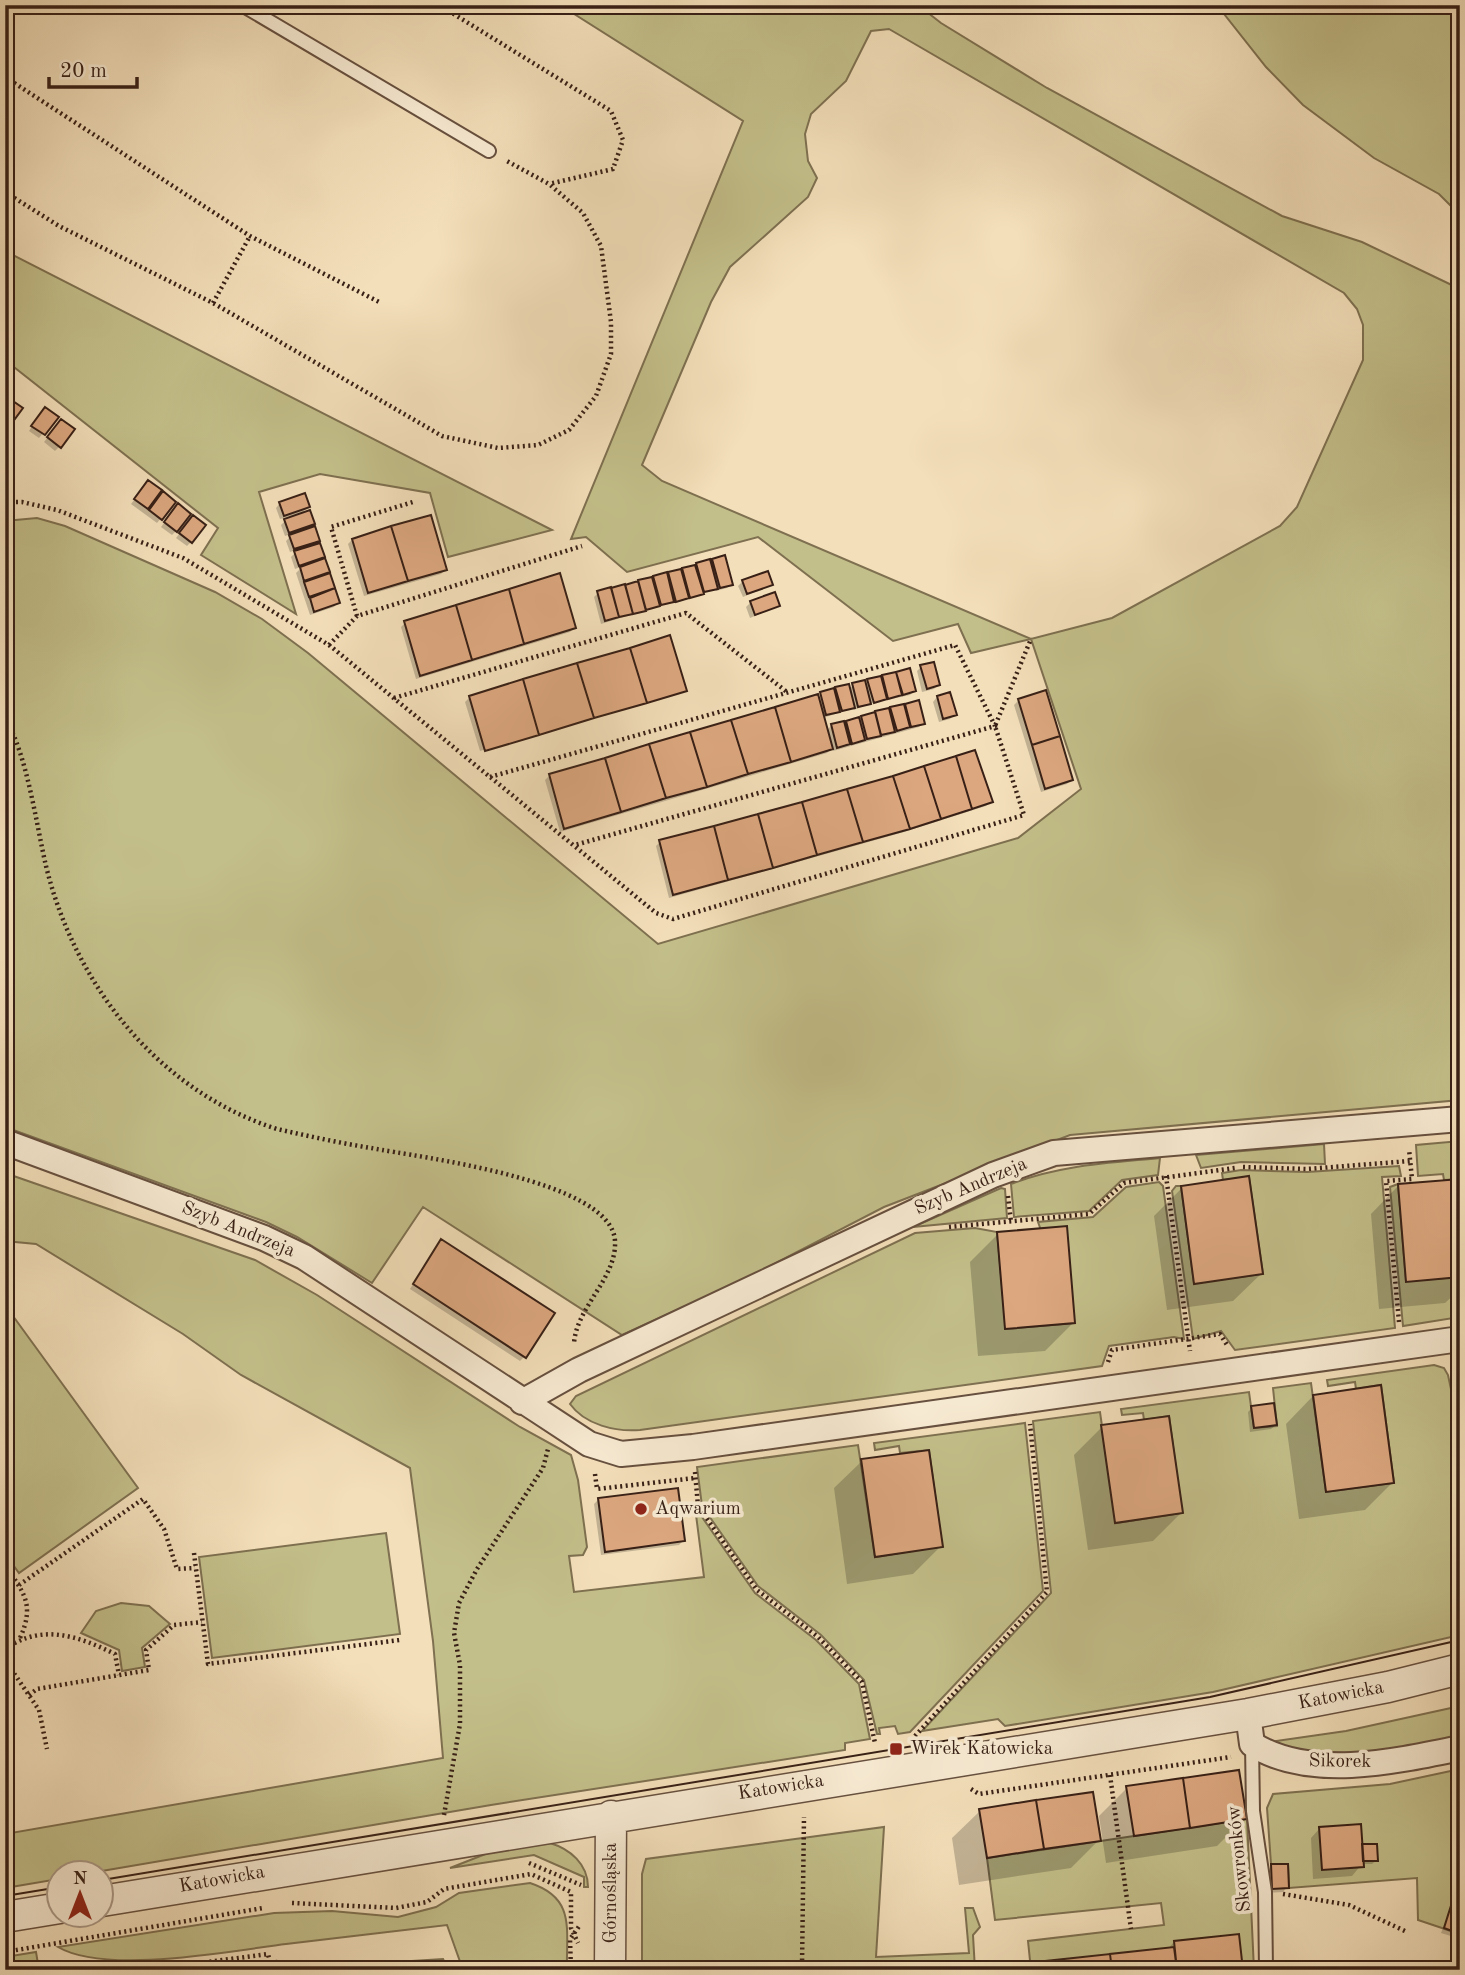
<svg xmlns="http://www.w3.org/2000/svg" width="1465" height="1975" font-family="'Old Standard TT',serif">
<rect width="100%" height="100%" fill="#f3dfba"/>
<filter id="stains"><feTurbulence type="fractalNoise" baseFrequency=".00286" numOctaves="4"/><feColorMatrix values="0 0 0 0 .2 0 0 0 0 .09 0 0 0 0 .02 0 0 0 .5 -.17"/></filter>
<radialGradient id="worn" r=".72"><stop offset=".6" stop-color="#630" stop-opacity="0"/><stop offset="1" stop-color="#630" stop-opacity=".3"/></radialGradient>
<path fill="#c3bf8a" stroke="#7e7050" stroke-width="2" fill-rule="evenodd" d="M560 5H918L941 23 1047 88 1282 216 1362 242 1460 289V1100L1070 1135 884 1207 739 1282 622 1335 423 1207 372 1283 297 1237 266 1222 5 1127V521L37 518 65 526 215 592 262 619 308 653 658 944 1018 838 1081 789 1031 639 971 653 958 624 893 641 758 537 627 572 586 537 571 539 743 121ZM889 29 1344 293 1357 309 1363 325V360L1297 507 1280 526 1112 618 1031 639 662 481 642 465 711 302 730 267 808 197 817 178 808 161 805 134 811 114 846 81 871 31Z
M1217 5H1460V215L1439 194 1374 158 1303 105 1266 67Z
M5 251 552 530 448 557 430 493 320 474 259 492 296 614 201 555 218 528 5 360Z
M1460 1141V1179L1444 1180 1443 1174 1418 1176 1416 1145Z
M1324 1144 1325 1164 1241 1162 1201 1168 1196 1155Z
M1160 1158 1158 1175 1122 1180 1089 1211 1014 1217 1011 1184C1059 1165 1109 1163 1160 1158Z
M1399 1166 1401 1176 1382 1177 1395 1328 1235 1350 1221 1331 1193 1339 1172 1191 1176 1186H1181L1194 1283 1263 1274 1249 1177 1223 1180 1222 1173 1241 1170 1307 1172Z
M5 1173 255 1260 317 1295 520 1427 571 1455 578 1480 587 1547 583 1555 569 1556 574 1592 704 1577 695 1507 755 1593 816 1640 859 1684 870 1739 845 1743V1750L491 1805 90 1873 60 1874 59 1879 5 1888V1834L443 1758 433 1641 410 1468 241 1375 183 1334 36 1244 5 1241Z
M1159 1182 1163 1186 1184 1339 1174 1337 1109 1346 1102 1366 640 1430C616 1432 585 1425 570 1404L576 1396 915 1233 975 1228 997 1232 1006 1329 1074 1323 1038 1222 1093 1217 1126 1187Z
M1398 1184 1406 1281 1460 1277V1317L1403 1326 1390 1187Z
M1001 1188 1005 1189 1007 1218 913 1227Z
M5 1305 138 1488 19 1573 5 1554Z
M1434 1365 1444 1368 1448 1375 1460 1432V1635L1213 1692 1005 1726 998 1719 922 1731 1051 1593 1033 1421 1100 1412 1116 1523 1182 1513 1169 1416 1144 1420 1143 1413 1122 1415 1121 1409 1249 1392 1254 1428 1277 1426 1273 1388 1311 1383 1326 1492 1394 1483 1381 1385 1356 1389 1355 1382 1328 1386 1327 1380Z
M1025 1423 1043 1591 910 1732 898 1734 895 1726 879 1728 880 1734H877L864 1680 821 1635 758 1586 702 1506 697 1467 858 1445 875 1557 942 1546 929 1450 900 1453 899 1446 875 1450 874 1443Z
M386 1533 400 1634 212 1658 199 1557Z
M121 1603 149 1606 170 1624 142 1648 145 1667 122 1671 119 1650 81 1633 96 1611Z
M1460 1706V1736C1395 1752 1344 1759 1278 1746L1276 1741 1346 1731Z
M1460 1769V1934L1418 1920 1417 1878 1289 1888 1288 1864H1271L1267 1808 1273 1794 1390 1784Z
M1247 1819 1254 1970H1031L1028 1941 1164 1925 1161 1903 995 1920 987 1858Z
M884 1827 876 1957 969 1953 965 1908H973L980 1927 973 1935 975 1970H642V1874L646 1859Z
M550 1843C570 1849 588 1864 588 1887H584V1877L534 1855 450 1868 488 1853Z
M530 1883C576 1898 566 1929 567 1970H463L447 1925C393 1931 340 1938 286 1944 231 1951 106 1975 58 1947L274 1913 332 1911 398 1917 436 1907 459 1893Z
M36 1952 39 1970H5V1957Z
M443 1959 448 1970H389L407 1967 412 1961Z"/>
<path fill="#0003" d="M41 413 56 418 39 438 29 431Z
M57 426 59 447 55 451 44 442Z
M148 482 174 502 157 523 131 504Z
M280 503 308 507 299 516 313 524 305 531 318 540 310 548 323 556 316 563 324 560 338 602 334 607 310 615 296 573 303 566 295 569 291 557 299 549 290 552 286 541 294 533 285 536 281 525 290 516 280 519 276 508Z
M174 510 176 531 172 535 161 527Z
M189 521 191 542 187 546 176 538Z
M352 540 445 570 441 574 364 596 348 544Z
M713 560 731 584 727 588 716 591 715 589 601 624 594 597 598 593 651 581Z
M743 581 771 585 743 597 738 586Z
M751 602 778 606 750 618 746 607Z
M405 623 574 628 570 632 416 679 401 627Z
M669 638 685 691 682 693V691L480 751 465 702 470 697Z
M921 667 938 685 934 689 922 692 917 671Z
M909 670 914 691 910 695 869 704 854 710 853 708 823 718 826 731 831 726 918 702 923 723 919 727 833 751 832 748 827 753 560 832 545 780 549 776Z
M937 697 955 715 950 719 939 722 933 702Z
M1019 700 1071 780 1067 784 1041 792 1014 705Z
M847 791 991 801 986 806 904 832 669 898 656 846 660 842Z
M1460 1181V1289L1445 1303 1379 1309 1371 1214 1398 1186Z
M1182 1188 1261 1274 1233 1301 1167 1310 1154 1216Z
M998 1234 1073 1323 1045 1351 978 1356 970 1262Z
M437 1246 524 1357 520 1361 410 1289Z
M1313 1396 1393 1482 1365 1510 1299 1519 1286 1424Z
M1252 1408 1276 1425 1271 1429 1250 1432 1248 1412Z
M1102 1427 1181 1513 1153 1541 1088 1550 1074 1455Z
M862 1461 941 1546 913 1574 847 1584 834 1488Z
M598 1500 683 1541 679 1545 601 1555 594 1504Z
M1127 1788 1245 1818 1217 1846 1106 1863 1099 1816Z
M980 1811 1099 1840 1071 1868 959 1885 952 1838Z
M1320 1828 1361 1848 1377 1860 1372 1864H1362L1352 1876 1313 1879 1311 1838Z
M1272 1866 1287 1887 1283 1892 1268 1893 1267 1871Z
M1455 1898 1460 1900V1935L1457 1938 1441 1933Z
M1174 1942 1242 1970H1039L1047 1962 1167 1950Z"/>
<path fill="#dca77f" stroke="#382016" stroke-width="2" d="M10 399 23 408 9 427 5 424V404Z
M45 407 59 417 45 435 31 426Z
M61 419 75 429 61 448 47 437Z
M148 480 162 490 148 509 134 499Z
M163 491 176 502 162 520 149 510Z
M305 493 310 507 284 516 279 502Z
M178 503 191 514 177 532 164 522Z
M310 510 315 524 289 533 284 519Z
M193 515 206 525 192 543 179 533Z
M431 515 447 570 408 581 391 526Z
M315 526 320 541 294 549 289 535Z
M391 526 408 581 368 593 352 539Z
M320 543 325 557 299 566 294 551Z
M725 555 733 585 720 588 712 559Z
M325 558 330 572 304 581 300 567Z
M710 559 718 589 704 592 696 563Z
M695 565 704 594 690 598 682 568Z
M681 569 689 598 676 602 668 572Z
M768 571 773 585 747 594 742 580Z
M667 572 674 602 661 605 653 576Z
M330 573 335 588 309 597 304 582Z
M560 573 576 628 524 644 509 589Z
M652 577 660 606 646 610 638 580Z
M638 581 646 611 633 614 625 585Z
M625 584 633 614 619 617 611 588Z
M611 587 619 617 605 621 597 591Z
M335 588 340 603 314 612 310 598Z
M509 589 524 644 472 660 456 605Z
M775 592 780 606 755 615 750 601Z
M456 605 472 660 420 676 404 621Z
M670 635 687 691 647 703 630 648Z
M630 648 647 703 594 718 577 663Z
M934 662 940 685 927 689 920 665Z
M577 663 594 718 539 735 523 679Z
M910 668 916 691 903 695 896 672Z
M896 672 902 695 888 699 882 675Z
M881 676 887 699 874 703 867 679Z
M523 679 539 735 485 751 469 696Z
M865 680 871 704 858 707 852 683Z
M849 684 855 708 842 711 835 687Z
M834 688 840 712 826 715 820 692Z
M1046 690 1060 736 1032 745 1018 699Z
M950 692 957 715 943 719 937 696Z
M818 694 833 749 791 762 775 707Z
M919 700 925 724 911 727 905 704Z
M904 704 910 727 897 731 890 707Z
M775 707 791 762 748 774 731 720Z
M889 708 895 732 881 735 875 711Z
M875 712 881 736 867 739 861 716Z
M859 717 865 740 852 744 846 721Z
M731 720 748 774 707 787 690 732Z
M844 721 850 744 837 748 831 724Z
M690 732 707 787 666 798 649 744Z
M1060 736 1073 780 1045 789 1032 745Z
M649 744 666 798 621 812 605 758Z
M975 750 993 802 972 809 956 756Z
M956 756 972 809 941 819 924 766Z
M605 758 621 812 564 829 549 774Z
M924 766 941 819 910 829 893 776Z
M893 776 910 829 863 842 847 789Z
M847 789 863 842 817 855 802 802Z
M802 802 817 855 773 868 758 814Z
M758 814 773 868 728 880 714 826Z
M714 826 728 880 673 895 659 840Z
M1249 1176 1263 1274 1194 1284 1181 1186Z
M1460 1179V1277L1406 1282 1398 1184Z
M1067 1226 1075 1323 1005 1329 997 1232Z
M441 1239 555 1313 526 1358 413 1284Z
M1381 1385 1394 1483 1326 1492 1313 1395Z
M1274 1403 1277 1425 1254 1428 1251 1406Z
M1169 1416 1183 1513 1115 1523 1101 1425Z
M929 1450 943 1547 875 1557 861 1459Z
M678 1488 685 1541 605 1552 598 1498Z
M1239 1770 1247 1819 1190 1828 1183 1778Z
M1183 1778 1190 1828 1134 1836 1126 1786Z
M1093 1792 1101 1841 1044 1849 1036 1800Z
M1036 1800 1044 1849 987 1858 979 1809Z
M1361 1824 1364 1867 1322 1870 1319 1827Z
M1362 1844H1377L1378 1861H1363Z
M1271 1864H1288L1289 1888 1272 1889Z
M1454 1896 1460 1898V1934L1444 1928Z
M1239 1934 1243 1970H1177L1174 1941Z
M1174 1947 1177 1970H1112L1110 1954Z
M1110 1954 1112 1970H1047L1046 1961Z
M264 1963 265 1970H248L247 1965Z"/>
<g fill="none" stroke-linecap="round" stroke-linejoin="round">
<defs>
<path id="service" d="M242 5 489 151
M1252 1744 1253 1811 1265 1892 1266 1970"/>
<path id="minor" d="M5 1142 264 1238 304 1257 589 1444 621 1454 693 1447 1460 1339
M522 1402 579 1370 993 1175 1054 1153 1460 1119
M1248 1714 1252 1744C1309 1781 1398 1761 1460 1748"/>
<path id="tertiary" d="M102 1901 1248 1714 1388 1687 1460 1669
M5 1917 60 1908
M610 1970 611 1816"/>
</defs>
<use href="#service" stroke="#67503f" stroke-width="16"/>
<use href="#minor" stroke="#67503f" stroke-width="28"/>
<use href="#tertiary" stroke="#67503f" stroke-width="33"/>
<path stroke="#382016" stroke-width="4.5" stroke-dasharray="2 3.5" stroke-linecap="butt" d="M439 5 611 111 623 140 613 169 549 184
M5 77 250 236 381 303
M5 192 59 226 213 303 442 436 498 448 538 445 569 430 596 396 611 354V322L601 246 583 213 549 184 505 160
M213 303 250 236
M5 502H22L57 510 183 558 329 645 656 913 673 919 1024 815 995 726 1031 639
M357 616 331 527 413 502
M329 645 357 616 582 546
M394 698 686 613 787 692
M5 718C27 754 36 823 46 866 75 985 158 1091 277 1129 308 1136 340 1143 371 1148 418 1157 612 1180 615 1241 617 1278 577 1306 574 1343
M490 777 955 645 995 726 575 845
M1243 1167 1307 1169 1410 1161
M1166 1176 1190 1351
M1008 1196 1011 1222
M949 1227 1089 1214 1124 1183 1235 1168
M1399 1322 1386 1181 1412 1179 1409 1149
M1108 1362 1112 1350 1220 1334 1227 1345
M695 1472 698 1506 757 1590 818 1637 862 1682 875 1743
M595 1474 597 1489 695 1478
M194 1553 208 1664 400 1640
M5 1566C24 1592 35 1605 20 1638
M19 1585 143 1499 164 1529 177 1569 195 1568
M5 1649C42 1623 78 1636 115 1654L119 1675
M5 1660 39 1710 47 1749
M29 1695 37 1689 149 1670 146 1650 174 1625 202 1622
M915 1736 1047 1592 1030 1424
M1110 1775 1131 1929
M971 1789 979 1794 1231 1757
M444 1815 460 1724V1665L454 1633 459 1603 477 1569 543 1468 548 1449
M529 1863 581 1885
M1283 1894 1349 1905 1405 1931
M292 1903 396 1908 427 1902 444 1889 531 1874 571 1892V1928L578 1943
M5 1952 263 1908
M270 1963 278 1962
M638 1966 990 1967
M802 1966 804 1817
M155 1969 268 1954 272 1970
M571 1970 570 1939 580 1925"/>
<use href="#service" stroke="#f7ead2" stroke-width="12"/>
<use href="#minor" stroke="#f7ead2" stroke-width="24"/>
<use href="#tertiary" stroke="#f7ead2" stroke-width="30"/>
<path stroke="#382016" stroke-width="2" d="M102 1880 1210 1697 1460 1640
M5 1896 60 1887"/>
</g>
<g fill="#8f2418" stroke="#f7ead2" stroke-width="2.5">
<circle cx="641" cy="1509" r="7"/>
<rect x="889" y="1742" width="14" height="14" rx="3.5"/>
</g>
<g text-anchor="middle" dominant-baseline="central" stroke-width="7" stroke-linejoin="round" paint-order="stroke">
<g font-size="19" fill="#382016" stroke="#f7ead2">
<text transform="translate(971 1187) rotate(-23)">Szyb Andrzeja</text>
<text transform="translate(238 1230) rotate(22)">Szyb Andrzeja</text>
<text transform="translate(1341 1696) rotate(-11)">Katowicka</text>
<text transform="translate(1340 1762) rotate(1)">Sikorek</text>
<text transform="translate(781 1788) rotate(-9)">Katowicka</text>
<text transform="translate(1240 1859) rotate(-96)">Skowronków</text>
<text transform="translate(222 1880) rotate(-10)">Katowicka</text>
<text transform="translate(611 1893) rotate(-90)">Górnośląska</text>
</g>
<g font-size="19" fill="#382016" stroke="#f7ead2" text-anchor="start">
<text x="655" y="1509">Aqwarium</text>
<text x="910" y="1749">Wirek Katowicka</text>
</g>
</g>
<rect width="1465" height="1975" fill="none" stroke="#f3dfba" stroke-width="28"/>
<rect x="7" y="7" width="1451" height="1961" fill="none" stroke="#382016" stroke-width="3.5"/>
<rect x="14" y="14" width="1437" height="1947" fill="none" stroke="#382016" stroke-width="2"/>
<g transform="translate(80 1894)"><circle r="33" fill="#f7ead2" stroke="#ab9987" stroke-width="2"/>
<path d="M0-5L12 26L0 18L-12 26Z" fill="#8f2418"/>
<text y="-10" font-size="19" font-weight="bold" text-anchor="middle" fill="#382016">N</text>
</g>
<path d="M49 77v10h88v-10" fill="none" stroke="#382016" stroke-width="3.5"/>
<text x="60" y="77" font-size="21" fill="#382016" stroke="#f7ead2" stroke-width="5" paint-order="stroke">20 m</text>
<rect width="100%" height="100%" filter="url(#stains)"/>
<rect width="100%" height="100%" fill="url(#worn)"/>
</svg>
